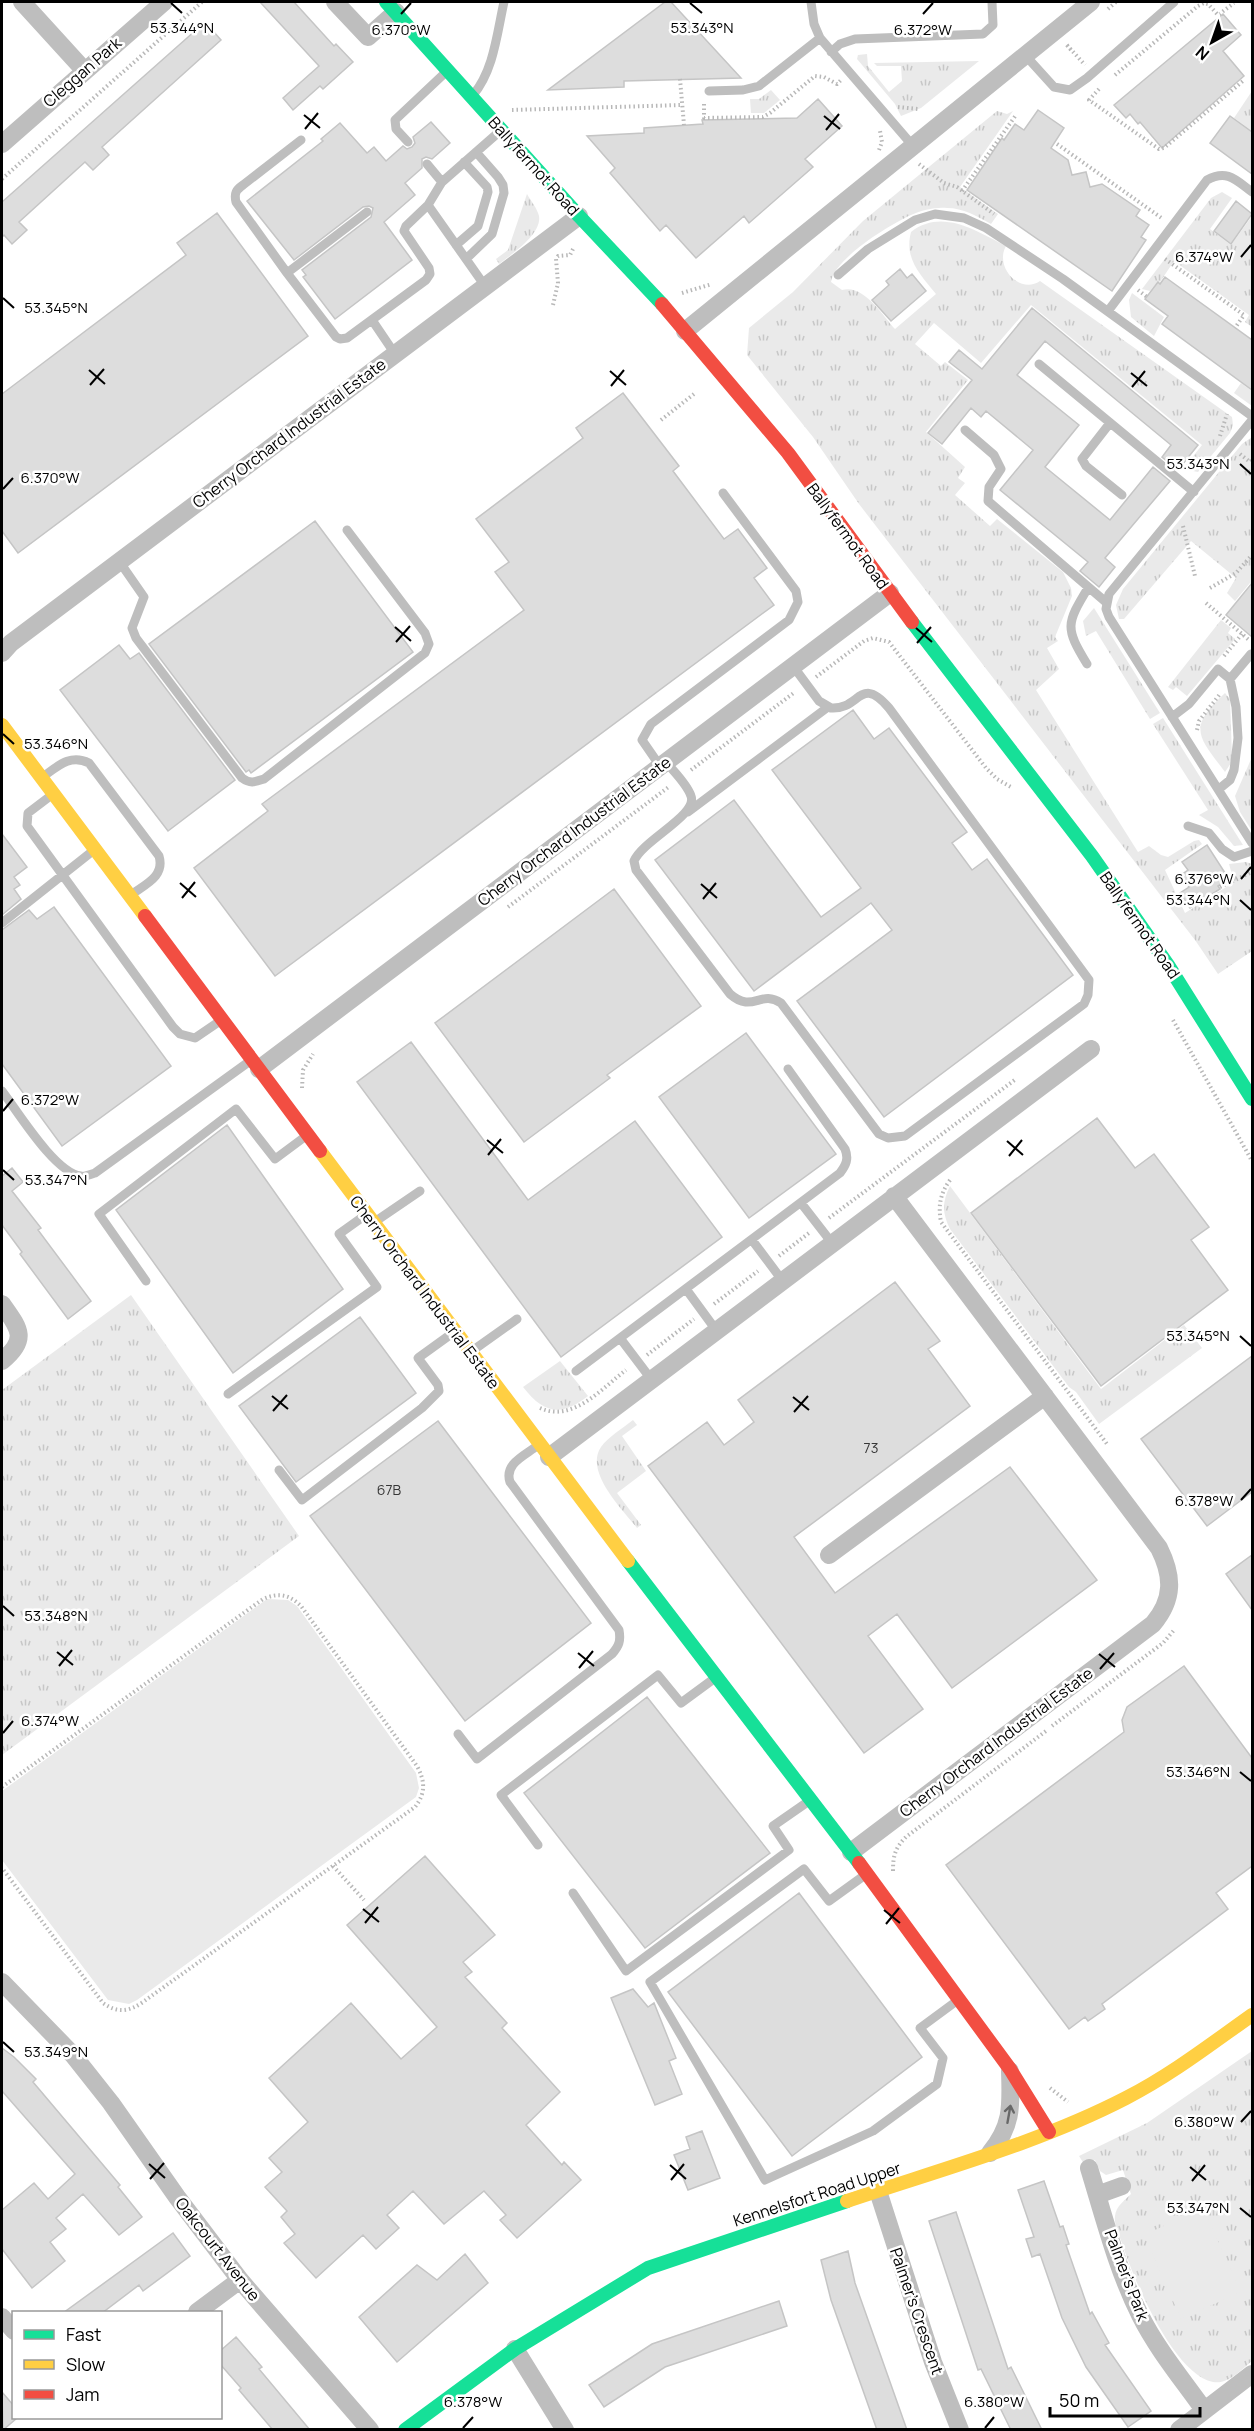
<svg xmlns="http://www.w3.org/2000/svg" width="1254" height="2431" font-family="Manrope,sans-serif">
<defs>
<pattern id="grass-tufts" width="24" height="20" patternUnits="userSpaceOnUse" patternTransform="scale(1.5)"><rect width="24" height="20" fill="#eaeaea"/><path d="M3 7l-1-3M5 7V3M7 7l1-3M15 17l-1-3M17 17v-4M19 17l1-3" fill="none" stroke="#c7c7c7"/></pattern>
</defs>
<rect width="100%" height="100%" fill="#fff"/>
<path fill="url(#grass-tufts)" d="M867 54 868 66 889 92 902 81 901 66H877L874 63 979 61 921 108 901 116 895 104 857 59 858 55Z
M771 90 780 100 764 113H751L750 99H759Z
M1252 91V131L1234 118Z
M997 111 1007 114 1013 111 960 187 998 214 991 224C977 216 963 208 947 208 935 207 922 210 911 215 889 225 834 259 831 282L842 290C864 284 882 315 895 329L936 294C920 274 904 259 911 232 942 208 976 231 1006 246 994 267 1020 295 1040 281L1232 417 1233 425 1230 433 1198 472 1183 469 1202 445 1031 305 981 363 934 323 915 344 941 366 945 362 968 380 926 432 965 467 958 478 965 483 955 495 990 526 997 519 1063 572 1071 588 1072 596 1055 637 1058 641 1047 648 1059 669 1036 690 1138 852 1149 846 1161 855 1168 857 1194 841 1199 840 1202 844 1165 870 1185 913 1234 882 1229 864 1246 862 1252 864V951L1218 974 1195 940 859 504 813 437 747 355 749 328 793 292 863 221Z
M1222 192 1232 198 1210 229 1231 245 1252 216V327L1245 322 1249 315 1174 261 1160 282 1158 281 1150 291 1142 289 1211 198Z
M527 194C531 201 537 208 539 216 542 234 512 254 499 264L496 259 508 250Z
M1132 293 1164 317 1154 336 1131 317 1129 300Z
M1241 383 1252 391V406L1234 393Z
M1252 437V585L1250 583 1235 601 1227 593 1236 578 1191 541 1124 619H1119L1116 605 1123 589 1242 444Z
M1094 608 1160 713 1150 719 1096 631 1086 636 1083 621Z
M1221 620 1231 628 1228 633 1235 639 1187 696 1176 687 1173 690 1168 687Z
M1225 693 1230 699 1232 756 1231 763 1225 772C1198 736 1187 728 1225 693Z
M1163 718 1243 845 1234 846 1218 827 1199 815 1208 810 1153 724Z
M1252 757V831L1240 812 1235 796Z
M950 1186 1101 1389 1184 1325 1202 1348 1099 1424 1076 1392 1069 1387 950 1229C942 1213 942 1202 950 1186Z
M131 1295 299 1536 2 1755V1390Z
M560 1361 588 1396C561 1417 544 1414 523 1387Z
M633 1420 637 1425 622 1436 646 1471 617 1493 641 1525 637 1528C623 1510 584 1472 601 1447 608 1437 623 1428 633 1420Z
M1252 2051V2361C1242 2369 1228 2385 1213 2382 1173 2374 1133 2278 1122 2243 1119 2235 1114 2225 1115 2216 1116 2206 1124 2201 1131 2194L1123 2170 1106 2175 1100 2171 1095 2160 1084 2164 1079 2156 1147 2123Z"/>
<path fill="#eaeaea" d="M267 1599 288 1600 297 1606 416 1773 419 1788 416 1797 137 2000 129 2004 108 2000 2 1860V1791Z
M1203 2208 1241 2292 1181 2319 1144 2235Z"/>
<path fill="#ddd" stroke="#c5c5c5" stroke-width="1.5" d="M260 2H294L334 46 336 44 353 62 323 89 320 86 293 110 283 98 319 66Z
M665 2H671L741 78 624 81V87L548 90Z
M1223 14 1241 35 1223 51 1244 76 1162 148 1140 122 1138 124 1130 114 1126 118 1114 105Z
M205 22 221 40 102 147 109 155 93 170 85 162 19 222 27 230 12 244 4 235 2 237V202Z
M818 99 842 126 805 159 813 167 749 223 744 216 696 258 666 225 660 231 610 173 615 168 587 136 644 133V128L703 124 702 120 797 118Z
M1038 110 1064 128 1051 148 1068 160 1072 175 1086 172 1090 187 1102 184 1140 210 1136 216 1149 225 1141 237 1146 240 1112 291 967 190 1002 138 1004 140 1015 124 1024 130Z
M1230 116 1252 132V174L1210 143Z
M431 122 450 143 432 159 426 157 422 159V168L405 183 415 195 384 222 412 260 335 319 303 277 306 275 302 270 371 217 373 208 369 206 363 207 294 260 247 201 323 141 321 139 340 123 367 153 374 147 386 161 403 146 407 149 412 147 415 143 413 137Z
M1236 201 1252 214 1231 244 1214 231Z
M217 213 308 336 18 553 2 531V394L186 255 177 243Z
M900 269 907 278 912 274 926 291 891 321 872 300 889 285 886 281Z
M1165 277 1252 340V390L1162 324 1168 316 1145 299 1158 282 1160 284Z
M1032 308 1198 445 1178 470 1162 457 1171 445 1045 341 1017 375 1079 425 1045 467 1110 520 1153 467 1170 481 1105 558 1115 567 1099 587 1080 571 1088 562 1000 490 1033 450 986 411 981 417 971 408 942 444 928 433 972 380 949 362 959 350 982 369Z
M623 393 679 466 673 471 724 539 738 529 767 568 754 578 774 605 275 976 194 868 268 811 262 804 524 610 495 572 509 562 476 519 583 438 576 428Z
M315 521 413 652 251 773 249 770 246 772 149 644Z
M1252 583V637L1226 615Z
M119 645 130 659 139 653 235 780 168 831 60 690Z
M853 710 874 739 889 728 967 832 952 843 972 870 987 859 1073 975 884 1117 797 1001 892 930 871 903 754 991 655 860 734 800 821 917 861 888 772 770Z
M2 834 27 867 14 877 20 885 14 889 21 899 2 915Z
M1207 845 1229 879 1218 886 1220 889 1190 908 1180 893 1189 887 1181 875 1188 870 1182 862Z
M614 889 701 1006 607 1075 610 1078 524 1142 435 1023Z
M54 907 171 1066 62 1146 2 1064V930L29 910 37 919Z
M746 1033 836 1154 749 1218 659 1097Z
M411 1042 528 1200 635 1121 722 1237 561 1357 357 1082Z
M1097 1118 1135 1168 1154 1154 1209 1227 1191 1240 1228 1290 1101 1386 971 1213Z
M227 1125 343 1289 233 1373 116 1210Z
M12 1168 23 1182 12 1191 41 1228 38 1230 91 1301 68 1319 20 1254 22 1252 2 1225V1176Z
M895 1282 940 1341 928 1349 970 1406 794 1537 835 1593 1010 1467 1097 1580 952 1688 897 1614 868 1636 923 1709 864 1753 648 1466 707 1422 724 1445 754 1422 738 1400Z
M360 1317 416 1393 296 1482 239 1406Z
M1252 1356V1492L1207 1526 1141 1439Z
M438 1421 591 1623 465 1721 310 1516Z
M1252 1555V1610L1226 1574Z
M1184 1666 1252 1758V1866L1216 1893 1228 1909 1102 2004 1105 2009 1088 2021 1085 2017 1069 2029 946 1865 1124 1732 1122 1720 1127 1707Z
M647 1697 770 1853 645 1948 524 1793Z
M425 1856 495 1935 463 1962 472 1972 465 1977 507 2023 502 2028 560 2092 526 2125 562 2165 564 2162 581 2180 517 2238 500 2220 506 2215 484 2191 444 2224 413 2191 387 2215 399 2228 376 2249 363 2235 316 2278 284 2243 295 2234 281 2217 287 2211 265 2187 282 2172 269 2158 308 2122 269 2078 351 2003 401 2059 437 2027 347 1925Z
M799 1893 922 2057 792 2156 668 1992Z
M633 1989 648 2007 654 2003 676 2058 669 2061 682 2094 655 2105 611 1998Z
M2 2048 14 2057 36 2079 33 2082 120 2185 118 2187 142 2217 119 2235 83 2194 56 2218 66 2229 50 2242 65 2261 32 2288 2 2249V2210L34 2183 48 2199 75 2174 2 2091Z
M702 2131 720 2178 688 2190 674 2155 690 2149 686 2137Z
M1044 2181 1060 2227 1063 2226 1069 2244 1066 2245 1090 2314 1092 2312 1109 2343 1105 2345 1151 2411 1128 2427 1086 2367 1062 2318 1040 2254 1032 2257 1026 2239 1034 2237 1018 2190Z
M956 2212 1008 2369 1011 2367 1042 2430H1011L981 2369 978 2370 929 2221Z
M173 2233 190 2256 143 2291 139 2285 102 2313H63Z
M848 2251 855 2283 907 2430H877L831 2300 821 2260Z
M465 2254 488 2283 397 2362 359 2317 417 2265 437 2280Z
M779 2301 787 2326 665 2367 604 2407 589 2385 652 2344Z
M236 2337 262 2367 259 2369 310 2430H273L239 2390 241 2388 220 2364V2351Z
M2 2392 14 2406V2418H17L3 2430Z"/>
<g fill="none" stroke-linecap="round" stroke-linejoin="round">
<path stroke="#b8b8b8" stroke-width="4" stroke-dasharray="1.5 3" stroke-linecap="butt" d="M1108 9 1116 2
M1071 50 1066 44 1085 65
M1115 75 1198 6 1204 3 1208 4 1218 15 1234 3
M680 79 684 125
M1099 89 1089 100 1159 149 1164 148 1243 81
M704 104V118L763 117 770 113 815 76 824 77 837 84 841 80
M898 107 918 109
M512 110 682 105
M1057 144 1163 219
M879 150 882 142 880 131
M919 164 944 183 957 187 994 214
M2 179 202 2
M962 191 1016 115
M1165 259 1244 315 1235 328
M1138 290 1147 297
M682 293 712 284
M553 305 558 283 556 259 558 256 570 255 573 249
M661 420 694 394
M1220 436 1227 414
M1240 454 1250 462 1252 460
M1183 526 1195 576
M1210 588 1236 573 1252 555
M1206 603 1249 640
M1224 656 1242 634
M816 677 864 641 873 638 889 642 986 768 997 779 1011 787
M1197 730 1199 721 1220 694
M691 770 795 692
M1220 887 1252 872
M508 907 670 786
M1173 1020 1252 1161
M302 1088 303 1070 313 1054
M950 1180C940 1194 938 1206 941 1222L1107 1444
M829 1218 1016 1079
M779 1256 809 1233
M714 1304 758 1271
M647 1355 694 1319
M540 1408C573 1423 602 1388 626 1370
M1052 1726 1163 1643 1175 1629
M2 1787 263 1599C279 1592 290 1595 301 1606L417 1766C425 1781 426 1793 415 1807L143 2002C130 2011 118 2014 103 2003L2 1868
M333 1866 364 1900
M893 1871C893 1856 895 1848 906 1837L1046 1731
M1050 2088 1068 2102"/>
<path stroke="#bebebe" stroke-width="9" d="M811 2 814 24 820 38 913 146
M831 52 840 44 855 39 983 34 993 25 992 2
M1025 55 1054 87 1070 90 1087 78 1174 2
M709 91 743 90 759 86 820 38
M473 95C494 70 497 33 504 2
M408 142 396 129 395 120 446 72
M427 164 442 182
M367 212 287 273 336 337 340 339 347 338 426 280 430 274 429 268 404 231 406 226 428 205
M456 245 478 226 488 192 487 187 464 162
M466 259 492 234 504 193 503 185 498 177 476 152
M287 273 236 202C234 193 236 190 243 185L301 140
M838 275 868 249 915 220 935 214 964 218 986 228 1063 279 1252 416
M485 286 428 205 442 182 499 132
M1108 311 1207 180C1227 169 1236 180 1252 192
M372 320 395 354
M1039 364 1194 492
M1252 420 1109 594 1106 609 1109 617 1252 843
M1110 423 1082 459 1086 466 1122 495
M965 430 994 455 1001 469 989 487 988 501 1107 603
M119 561 144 597 132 628 136 638 242 778C250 784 255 782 264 779L425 653 429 644 425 633 347 530
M1087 664C1065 628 1066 624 1088 588
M1230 679 1251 654
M1172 717 1189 704 1218 669 1230 679 1236 707 1238 738 1234 770 1230 780 1219 789
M666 762C674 772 687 784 691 796 698 815 643 840 634 861L636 870 730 994C753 1014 760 989 781 1003L879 1134 888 1138 905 1136 1084 1004 1088 995 1089 980 889 708C860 674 860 710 831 708L819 701 793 666
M660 766 642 740 651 724 789 620 798 602 796 591 723 493
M44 776C59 765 71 754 89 763L159 856C165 876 146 884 132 894
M53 794 28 813 27 826 173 1027 180 1034 195 1038 220 1021
M688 812 828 707
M1188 826 1209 833 1222 849 1234 857 1252 851
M2 923 94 850
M2 1091C18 1112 55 1173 81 1176 85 1177 91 1174 95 1173L250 1061
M801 1203 832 1243
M376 1221 420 1191
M752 1240 782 1280
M146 1281 99 1214 236 1109 275 1159 306 1136
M686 1289 716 1330
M620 1338 651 1379
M472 1351 517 1319
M576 1371 840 1173C846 1165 849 1159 845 1149L788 1069
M228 1394 377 1287 339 1234 367 1214
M279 1470 302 1500 422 1408 439 1391 438 1385 418 1358 454 1332
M458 1734 477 1759 612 1654C619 1646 621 1641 619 1630L510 1482C504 1464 524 1456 537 1446
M538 1845 501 1795 658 1675 681 1703 715 1678
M865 1875 829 1901 804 1869 650 1982 765 2180 873 2131 937 2084 943 2058 920 2028 958 2000
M573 1893 626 1971 789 1850 773 1826 809 1801"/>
<path stroke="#bebebe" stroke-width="18" d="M22 2 84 70
M335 2 368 37 396 12
M2 144 164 2
M685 331 1091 2
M2 653 11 643 579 216
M259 1069 890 593
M2 1304C19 1328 29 1339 2 1361
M549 1457 1091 1049
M829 1555 1045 1396
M851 1852 1153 1624C1174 1599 1173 1576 1159 1548L894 1196
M2 1982 73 2055 111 2103 177 2197 240 2280 370 2430
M990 2153C1013 2125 1011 2105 1010 2071
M1089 2168C1104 2217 1117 2269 1140 2315 1157 2349 1182 2379 1204 2410
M878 2191 933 2362 960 2430
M1097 2195 1122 2186
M197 2312 240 2280
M2 2317 14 2331
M515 2349 565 2430
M1179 2430 1252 2374"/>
<path stroke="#16e098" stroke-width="14" d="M386 2 579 216 662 304
M912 622 1092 856 1168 965 1252 1099
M628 1561 859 1863
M405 2430 515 2349 648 2268 847 2201"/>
<path stroke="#ffcf43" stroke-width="14" d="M2 725 145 916
M320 1151 628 1561
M847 2201C939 2170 1039 2143 1126 2098 1171 2075 1211 2044 1252 2015"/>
<path stroke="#f24e42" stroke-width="14" d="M662 304 788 453 912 622
M145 916 320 1151
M859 1863 1010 2069 1049 2132"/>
</g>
<defs><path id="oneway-shaft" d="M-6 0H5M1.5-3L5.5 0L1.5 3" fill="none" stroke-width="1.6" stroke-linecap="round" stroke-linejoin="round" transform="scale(1.5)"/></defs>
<use stroke="#686868" href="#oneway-shaft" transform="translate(1009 2114) rotate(-80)"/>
<path fill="none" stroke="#000" stroke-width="2" d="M171 3 182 13M690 3 702 13M401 14 411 3M923 14 933 3M304 115 320 128M824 116 840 129M305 129 318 113M826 130 839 114M1241 257 1251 245M3 298 14 308M89 370 105 384M610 371 626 385M1131 373 1147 386M90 385 104 369M611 386 624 370M1132 387 1145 371M1240 464 1251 474M3 489 13 478M395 627 411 641M916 628 932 642M396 642 410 626M917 643 931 627M3 734 14 744M1241 879 1251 867M180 883 196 897M701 884 717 898M182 898 195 882M703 899 716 883M1240 900 1251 910M3 1111 13 1099M487 1140 503 1153M1007 1141 1023 1155M488 1155 501 1139M1009 1156 1022 1140M3 1170 14 1180M1240 1336 1251 1346M272 1396 288 1409M793 1397 809 1410M273 1411 287 1395M794 1412 808 1396M1241 1500 1251 1489M3 1606 14 1616M57 1652 73 1665M578 1653 594 1666M1099 1654 1115 1667M59 1666 72 1650M579 1668 593 1651M1100 1669 1114 1653M3 1733 13 1721M1240 1772 1251 1781M363 1909 379 1922M884 1910 900 1923M365 1923 378 1907M886 1924 899 1908M3 2042 14 2052M1241 2122 1251 2111M149 2164 165 2178M670 2165 686 2179M1190 2167 1206 2180M150 2179 164 2163M671 2180 684 2164M1192 2181 1205 2165M1240 2208 1251 2217M463 2428 473 2417M985 2428 994 2417"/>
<g text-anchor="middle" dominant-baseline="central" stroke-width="5" stroke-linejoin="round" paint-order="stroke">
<g font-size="14" fill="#373737">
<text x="871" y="1447">73</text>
<text x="389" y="1489">67B</text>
</g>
<g font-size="16" fill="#000" stroke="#fff">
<text transform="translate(82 72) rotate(-41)">Cleggan Park</text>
<text transform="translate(534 166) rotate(48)">Ballyfermot Road</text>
<text transform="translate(289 433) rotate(-37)">Cherry Orchard Industrial Estate</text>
<text transform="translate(848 536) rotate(54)">Ballyfermot Road</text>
<text transform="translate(574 831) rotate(-37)">Cherry Orchard Industrial Estate</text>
<text transform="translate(1140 925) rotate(55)">Ballyfermot Road</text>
<text transform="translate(425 1292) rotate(53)">Cherry Orchard Industrial Estate</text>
<text transform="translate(996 1742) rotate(-37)">Cherry Orchard Industrial Estate</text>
<text transform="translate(817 2194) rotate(-18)">Kennelsfort Road Upper</text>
<text transform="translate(218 2249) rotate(52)">Oakcourt Avenue</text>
<text transform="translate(1127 2275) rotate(69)">Palmer's Park</text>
<text transform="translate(917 2311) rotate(71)">Palmer's Crescent</text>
</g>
</g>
<g font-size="15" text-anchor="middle" fill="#000" stroke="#fff" stroke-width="5" stroke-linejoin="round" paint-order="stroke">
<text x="182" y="33">53.344°N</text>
<text x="702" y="33">53.343°N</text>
<text x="401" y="35">6.370°W</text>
<text x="923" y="35">6.372°W</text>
<text x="1204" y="262">6.374°W</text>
<text x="56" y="313">53.345°N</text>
<text x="1198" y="469">53.343°N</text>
<text x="50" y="483">6.370°W</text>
<text x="56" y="749">53.346°N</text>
<text x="1204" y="884">6.376°W</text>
<text x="1198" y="905">53.344°N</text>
<text x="50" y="1105">6.372°W</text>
<text x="56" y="1185">53.347°N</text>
<text x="1198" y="1341">53.345°N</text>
<text x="1204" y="1506">6.378°W</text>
<text x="56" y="1621">53.348°N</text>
<text x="50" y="1726">6.374°W</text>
<text x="1198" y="1777">53.346°N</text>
<text x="56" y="2057">53.349°N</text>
<text x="1204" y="2127">6.380°W</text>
<text x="1198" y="2213">53.347°N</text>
<text x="473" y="2407">6.378°W</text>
<text x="994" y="2407">6.380°W</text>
</g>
<rect width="1254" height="2431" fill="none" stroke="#000000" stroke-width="6"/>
<rect x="12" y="2311" width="210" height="108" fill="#ffffff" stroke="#999999" stroke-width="1.5"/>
<rect x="24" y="2330" width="30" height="9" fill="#16e098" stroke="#999999" stroke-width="1.5"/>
<text x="66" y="2341" font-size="18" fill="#000000">Fast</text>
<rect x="24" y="2360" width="30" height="9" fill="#ffcf43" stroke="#999999" stroke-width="1.5"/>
<text x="66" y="2371" font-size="18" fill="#000000">Slow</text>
<rect x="24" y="2390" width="30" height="9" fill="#f24e42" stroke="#999999" stroke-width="1.5"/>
<text x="66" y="2401" font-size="18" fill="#000000">Jam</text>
<g transform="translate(1212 42) rotate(220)" stroke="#ffffff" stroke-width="4.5" paint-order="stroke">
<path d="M0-4.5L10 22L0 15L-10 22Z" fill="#000000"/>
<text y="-9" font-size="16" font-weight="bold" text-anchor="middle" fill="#000000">N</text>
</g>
<path d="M1050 2407v9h150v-9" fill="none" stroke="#000000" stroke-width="3"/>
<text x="1059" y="2407" font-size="18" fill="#000000" stroke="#ffffff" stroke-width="4.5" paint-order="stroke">50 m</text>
</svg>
